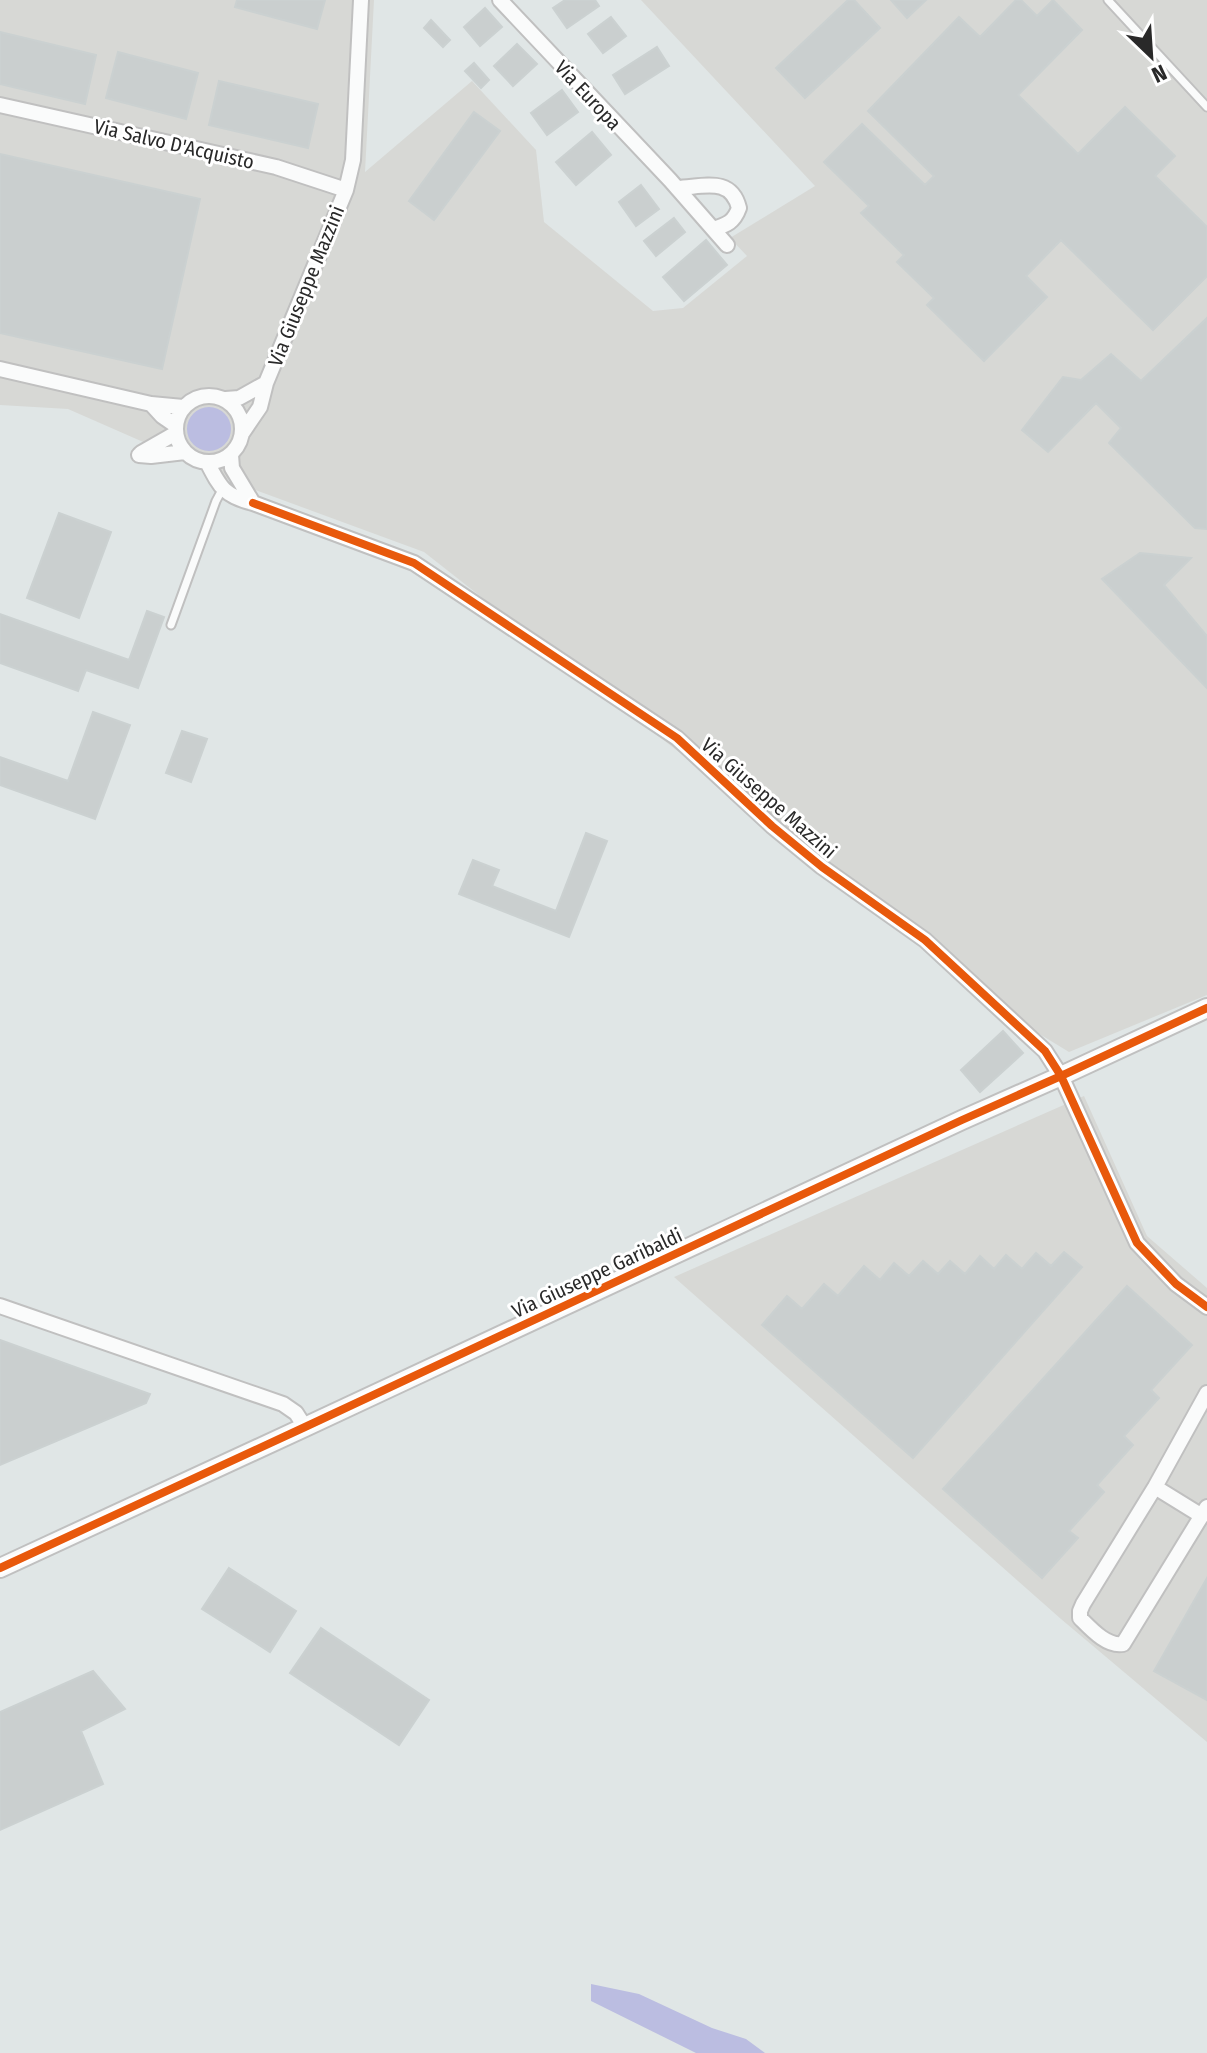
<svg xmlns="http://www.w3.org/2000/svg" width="1207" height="2053" font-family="'Fira Sans Condensed',sans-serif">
<rect width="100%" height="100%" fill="#e0e6e6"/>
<path fill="#d7d8d5" d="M0 0H374L365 172 472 81 536 150 544 222 653 311 683 308 747 256 730 238 815 186 641 0H1207V995L1069 1052 1033 1030 424 552 239 484 68 409 0 405Z
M1084 1096 1147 1236 1207 1288V1742L1061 1619 674 1277Z"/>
<path fill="#bbbde1" d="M187 429a22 22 0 1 1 44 0a22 22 0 1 1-44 0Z
M591 1984 639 1994 712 2028 746 2039 765 2053H696L591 2001Z"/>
<path fill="#cacfcf" stroke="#cbd1d1" stroke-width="2" d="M237 0H325L317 29 235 7Z
M565 0H595L599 6 567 28 553 8Z
M848 0H854L880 28 805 98 776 68Z
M891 0H926L907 18Z
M1016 0H1021L1037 16 1053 0 1082 30 1018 95 1078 154 1125 107 1175 156 1155 176 1207 227V276L1153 330 1061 240 1026 276 1047 297 984 361 927 305 934 298 897 262 904 255 861 213 869 206 824 162 862 124 925 185 934 176 868 111 959 17 980 37Z
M485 8 502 27 480 46 464 27Z
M611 17 626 36 603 53 588 34Z
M431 20 450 40 443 47 424 28Z
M0 32 96 55 85 104 0 84Z
M517 44 537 64 513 86 494 66Z
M657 47 669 66 625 94 613 75Z
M118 52 198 73 186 119 106 98Z
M474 63 489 80 481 88 465 71Z
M219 81 318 104 308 148 209 125Z
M562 90 578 112 547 135 531 113Z
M474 112 500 131 434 220 409 201Z
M592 132 611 155 576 185 556 162Z
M0 154 200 199 162 369 0 333Z
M641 185 659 209 636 226 619 202Z
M674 218 685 232 656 256 644 241Z
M706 240 727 265 684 301 663 277Z
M1207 318V529L1195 528 1109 443 1121 428 1096 403 1048 452 1022 430 1063 377 1081 380 1111 354 1141 381Z
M59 513 111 532 79 618 27 598Z
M1140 553 1191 558 1164 585 1207 636V688L1102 579Z
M147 611 164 617 138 688 86 670 78 691 0 663V614L129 660Z
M93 712 130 725 95 819 0 785V757L68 781Z
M182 731 207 739 191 782 166 773Z
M586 833 607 841 569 937 459 894 473 860 499 870 492 886 556 911Z
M1003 1031 1023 1053 980 1092 961 1070Z
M1064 1252 1082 1267 913 1458 762 1325 787 1296 802 1309 824 1284 838 1296 864 1266 880 1280 894 1263 909 1276 923 1261 938 1274 950 1261 965 1274 980 1256 994 1269 1006 1255 1022 1269 1036 1253 1051 1266Z
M1127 1286 1192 1345 1151 1390 1159 1398 1124 1436 1133 1445 1097 1485 1104 1492 1069 1531 1078 1538 1042 1578 943 1489Z
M0 1340 150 1394 146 1403 0 1465Z
M229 1568 296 1611 270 1652 202 1609Z
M1207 1578V1700L1154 1671Z
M321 1628 429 1700 399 1745 290 1673Z
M93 1671 125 1709 81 1731 103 1784 0 1830V1712Z"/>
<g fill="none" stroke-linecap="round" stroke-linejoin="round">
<defs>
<path id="service" d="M1108 0 1207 107
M171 625 216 501 223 488"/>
<path id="minor" d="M500 0 670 180 727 245
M0 105 276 167 346 190
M677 188C703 187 731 176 739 208 734 222 727 225 713 229
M0 369 151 404
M266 383 346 190 353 160 361 0
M176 429a33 33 0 1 1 66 0a33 33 0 1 1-66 0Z
M226 399 239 398 266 383 260 407 243 432
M175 425 162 416 151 404 183 407
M141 453 176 433
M139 455 151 456 185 452
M207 462C220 487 224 496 253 503L232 468 231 455
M253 503 414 563 677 738 772 826 822 867 925 940 1045 1051 1061 1076 1137 1243 1176 1284 1207 1307
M0 1306 283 1404 296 1413 305 1427
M1207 1393 1155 1487 1083 1604 1080 1611V1618C1091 1629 1107 1647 1123 1644L1207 1507
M1155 1487 1202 1516"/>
<path id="tertiary" d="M0 1568 305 1427 962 1120 1061 1076 1207 1008"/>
</defs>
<use href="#service" stroke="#c0c0c0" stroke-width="11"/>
<use href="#minor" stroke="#c0c0c0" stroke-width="18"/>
<use href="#tertiary" stroke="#c0c0c0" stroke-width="22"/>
<use href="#service" stroke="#fafbfb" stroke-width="7"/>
<use href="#minor" stroke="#fafbfb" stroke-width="14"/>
<use href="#tertiary" stroke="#fafbfb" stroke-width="18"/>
<defs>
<path id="cycleway" d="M253 503 414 563 677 738 772 826 822 867 925 940 1045 1051 1061 1076 1137 1243 1176 1284 1207 1307
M0 1568 305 1427 962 1120 1061 1076 1207 1008"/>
</defs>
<use href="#cycleway" stroke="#fff" stroke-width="13"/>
<use href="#cycleway" stroke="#e8590c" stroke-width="8"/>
</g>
<g text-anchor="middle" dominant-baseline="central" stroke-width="6" stroke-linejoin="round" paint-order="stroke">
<g font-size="20" fill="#292929" stroke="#fff">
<text transform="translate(588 95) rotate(47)">Via Europa</text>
<text transform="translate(174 144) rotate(13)">Via Salvo D'Acquisto</text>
<text transform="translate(306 286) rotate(-68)">Via Giuseppe Mazzini</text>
<text transform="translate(769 798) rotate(41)">Via Giuseppe Mazzini</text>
<text transform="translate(597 1273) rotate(-25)">Via Giuseppe Garibaldi</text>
</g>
</g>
<g transform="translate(1151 56) rotate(155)" stroke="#ffffff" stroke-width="6" paint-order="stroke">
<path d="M0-6L14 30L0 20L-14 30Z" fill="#292929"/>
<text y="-12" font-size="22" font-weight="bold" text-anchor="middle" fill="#292929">N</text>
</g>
</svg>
